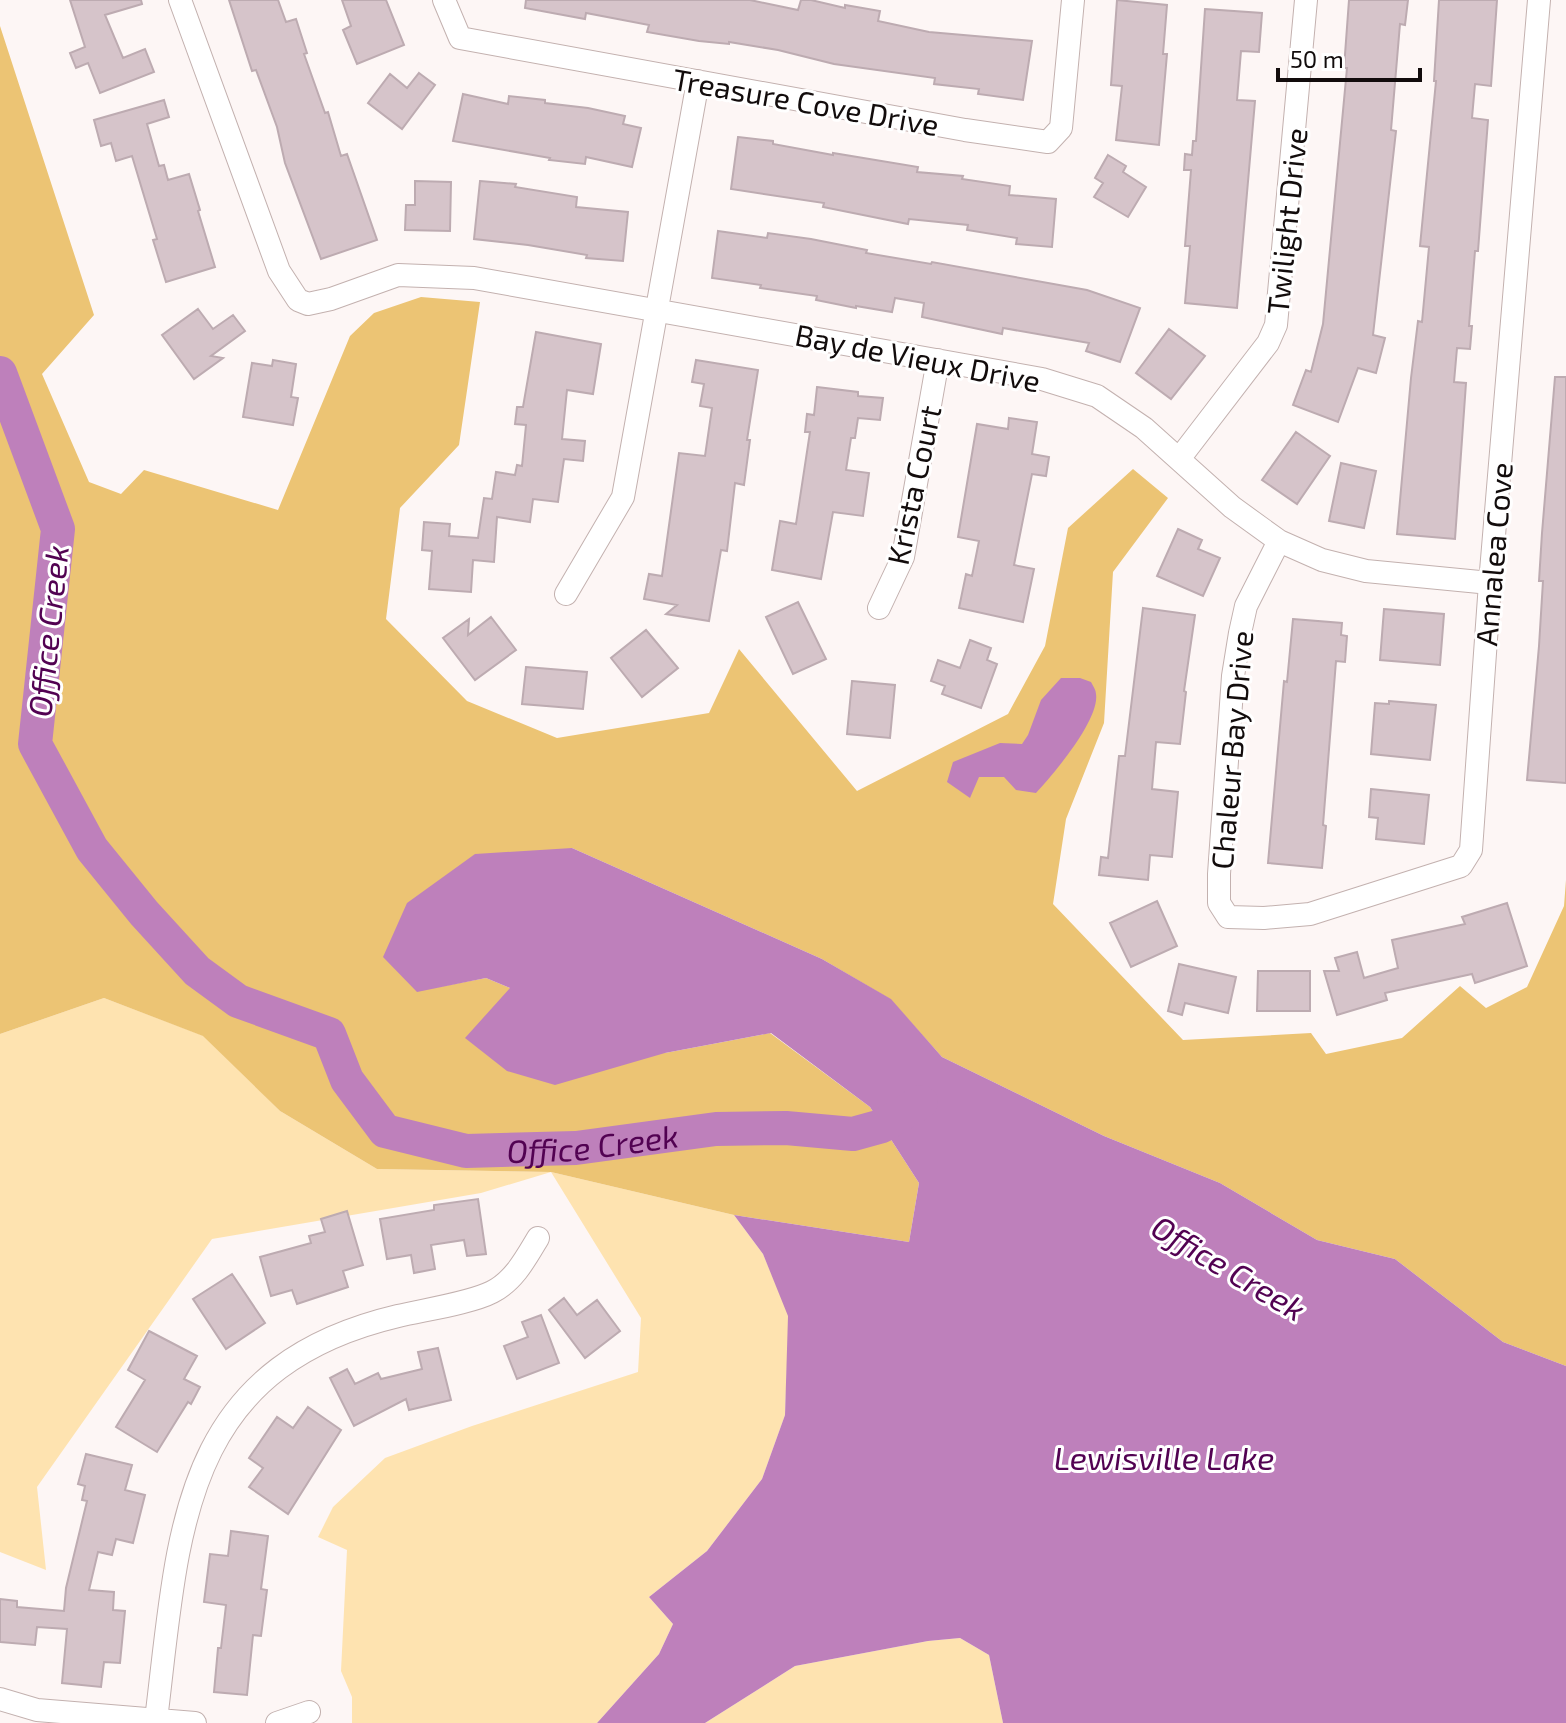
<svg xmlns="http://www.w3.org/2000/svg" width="1566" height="1723" font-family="'Exo 2',sans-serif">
<rect width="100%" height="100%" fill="#fdf6f5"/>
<path fill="#fee3b0" d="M104 998 204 1036 280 1111 377 1169 551 1172 734 1215 763 1254 789 1316 785 1415 762 1479 707 1551 649 1597 673 1624 659 1654 597 1723H352V1697L341 1671 347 1550 318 1537 333 1507 385 1458 472 1426 638 1372 641 1318 551 1172 481 1193 212 1239 37 1487 46 1570 0 1552V1034Z
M960 1638 989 1655 1003 1723H705L795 1666 928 1641Z"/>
<path fill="#ecc474" d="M0 26 94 315 42 374 89 482 121 494 144 470 278 510 350 336 374 313 421 297 480 302 459 445 400 508 386 619 467 701 557 738 709 713 739 649 857 791 1008 714 1045 646 1068 528 1133 469 1168 498 1113 572 1104 723 1066 819 1053 904 1183 1040 1311 1033 1326 1054 1402 1038 1460 986 1486 1008 1527 987 1564 906 1566 880V1366L1503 1342 1395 1259 1317 1240 1220 1183 1104 1136 942 1057 890 999 822 959 572 848 417 991 486 978 665 1053 770 1033 870 1107 919 1183 909 1242 734 1215 551 1172 377 1169 280 1111 203 1036 104 998 0 1034Z"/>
<path fill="#be80bb" d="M1061 678H1080L1091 682C1093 686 1096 690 1096 694 1100 719 1053 775 1036 793L1016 790 1004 777H979L970 798 947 782 953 762 1000 743 1022 744 1028 735 1041 700Z
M572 848 822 959 891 999 942 1057 1104 1136 1220 1183 1317 1240 1395 1259 1503 1342 1566 1366V1723H1003L989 1655 960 1638 928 1641 795 1666 705 1723H597L659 1654 673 1624 649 1597 707 1551 762 1479 785 1415 788 1316 763 1254 734 1215 909 1242 919 1183 870 1107 771 1033 665 1053 555 1085 507 1071 465 1038 510 988 486 978 417 992 383 957 407 903 475 854Z"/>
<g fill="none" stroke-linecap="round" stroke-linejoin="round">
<path stroke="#be80bb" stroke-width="34" id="s1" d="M0 373 58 529 35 744 92 849 144 913 197 971 238 1001 329 1034 347 1080 385 1131 466 1151 576 1148 716 1129 786 1128 853 1134 882 1126 921 1102"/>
</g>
<path fill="#d6c4ca" stroke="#bdabb1" stroke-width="2" d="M70 0H141L142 4 105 15 123 58 145 49 154 72 100 93 88 63 76 68 70 53 85 47Z
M229 0H278L286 22 296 19 307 53 304 54 325 113 328 112 341 156 347 154 377 240 321 259 285 163 277 127 256 70 252 71Z
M342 0H386L404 45 357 64 343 30 351 26Z
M526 0H750L798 10 801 0H811L845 8V5L880 11 878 21 929 32 1032 41 1023 100 978 94 979 89 934 84 935 78 834 64 778 50 729 42V44L699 41 647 32 649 25 586 13 585 19 525 8Z
M1117 0 1167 5 1163 54H1167L1159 145 1116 140 1122 86 1111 85Z
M1349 0H1408L1405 25 1400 24 1391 130 1396 131 1373 335 1385 338 1376 373 1358 368 1338 422 1293 405 1306 370 1311 372 1323 324 1347 68H1344Z
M1439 0H1497L1491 86 1475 84 1472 118 1488 120 1478 251H1475L1469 326H1472L1470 349 1457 348 1454 382 1466 383 1455 539 1397 534 1411 378 1418 321 1422 322 1429 247 1420 246 1436 81H1434Z
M1205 9 1262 13 1259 52 1241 51 1237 100 1255 101 1237 308 1185 303 1190 246H1185L1191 170H1184L1185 154 1192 155 1193 141H1196Z
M419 73 435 85 402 129 368 103 390 74 407 88Z
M463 94 508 104 509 96 545 100V103L588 108 625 116 623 124 641 128 632 167 586 157 585 164 549 160 550 158 453 141Z
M164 100 169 117 147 124 159 166 164 165 168 180 189 174 200 210 198 211 215 267 166 282 153 240 157 239 132 156 116 161 111 143 101 146 94 120Z
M738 137 773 141V144L833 155V153L918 167 917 172 963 176 962 179 1010 186 1009 195 1056 199 1052 247 1016 244 1017 238 967 230 968 225 909 219 908 224 823 207 824 203 731 189Z
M1108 155 1126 166 1123 172 1146 187 1128 217 1094 197 1103 183 1095 178Z
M415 181 451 182 450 231 405 230 406 205H415Z
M480 181 516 184 515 187 577 197 576 207 628 212 623 261 586 258 587 255 528 245 474 239Z
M718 231 767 238 768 233 811 239 867 250 866 253 931 264 932 262 1087 290 1140 308 1120 362 1086 351 1089 343 1003 328 1002 334 922 317 924 303 895 298 892 312 856 306V308L816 300 817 296 760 288 761 285 712 278Z
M198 309 213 329 233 315 245 331 211 356 223 358 194 379 162 335Z
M1169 329 1205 356 1171 399 1136 373Z
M536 332 601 344 593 394 567 390 562 439 585 441 583 461 564 459 558 502 533 499 530 522 497 517 494 562 473 560 471 592 429 589 432 551 422 550 424 522 450 524 449 536 478 538 484 498 492 499 496 472 515 475 517 465 522 466 526 425 515 424 517 407H523Z
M273 360 296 364 291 397 298 398 293 425 243 417 252 363 272 366Z
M696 360 758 370 747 440H750L744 485 735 483 727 551 721 550 709 621 666 614 677 605 644 599 649 574 662 576 679 453 705 456 712 408 700 406 704 384 692 382Z
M1555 377H1566V783L1527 780 1539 646 1543 581H1539L1542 533Z
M817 387 858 392V396L883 398 880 420 858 418 855 438H851L846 470 869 473 863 516 833 512 821 579 772 570 780 521 796 524 810 432H805L807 414 814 415Z
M1009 418 1037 422 1032 454 1049 457 1046 476 1032 474 1014 565 1034 569 1023 622 959 608 966 574 972 576 979 541 958 537 977 424 1008 429Z
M1296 432 1330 456 1297 504 1262 480Z
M1341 463 1376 471 1364 528 1329 521Z
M1178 529 1202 540 1198 549 1220 558 1203 596 1157 576Z
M798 602 826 659 793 674 766 617Z
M1143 608 1195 615 1184 691 1186 692 1180 744 1156 742 1152 789 1178 792 1172 857 1150 855 1148 880 1099 875 1101 857 1108 858 1119 756H1125Z
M1384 609 1444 614 1440 665 1380 660Z
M491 617 516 650 475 680 443 638 469 619 468 635Z
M1293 619 1342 623 1341 635 1347 636 1345 662 1336 661 1323 825 1326 826 1322 868 1268 863 1284 681 1287 682Z
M646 630 678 668 642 697 611 658Z
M970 640 991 648 987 660 997 664 981 708 942 694 945 686 931 681 938 660 960 668Z
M526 667 587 672 583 709 522 704Z
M852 681 895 685 890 738 847 734Z
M1389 701 1436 705 1430 760 1371 754 1375 703 1389 704Z
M1371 789 1429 795 1424 844 1376 839 1378 818 1369 817Z
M1157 901 1177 946 1131 967 1110 923Z
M1507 903 1527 966 1475 983 1472 974 1385 993 1387 1000 1337 1015 1324 971H1339L1335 958 1357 952 1364 978 1398 968 1392 940 1465 924 1462 917Z
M1179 964 1236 977 1228 1013 1185 1003 1182 1015 1168 1011Z
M1258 971H1310V1011H1257Z
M478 1199 486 1254 467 1256 464 1240 431 1245 435 1269 414 1273 411 1255 387 1259 380 1219 434 1210V1205Z
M347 1211 363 1265 343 1271 348 1287 297 1304 292 1290 271 1296 260 1257 311 1243 309 1236 325 1232 321 1219Z
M232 1274 265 1323 226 1349 193 1299Z
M564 1298 577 1315 597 1300 620 1331 585 1358 549 1310Z
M541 1315 559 1363 517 1379 504 1346 528 1337 522 1322Z
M149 1331 197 1356 184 1379 200 1387 191 1404 188 1402 157 1452 116 1427 145 1380 128 1370Z
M438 1348 451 1400 409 1410 406 1399 354 1426 330 1378 347 1369 355 1384 378 1373 381 1379 422 1369 418 1352Z
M308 1407 341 1430 288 1514 249 1487 263 1468 249 1458 277 1417 293 1428Z
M86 1454 132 1465 125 1490 145 1495 133 1543 116 1539 112 1555 98 1552 89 1590 114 1592 113 1610 125 1611 120 1663 104 1662 101 1687 62 1683 67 1629 37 1627 35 1645 0 1642V1599L17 1601V1607L64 1611 66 1588 87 1501 82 1500 85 1486 78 1484Z
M231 1531 268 1536 261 1589 267 1590 261 1636 253 1635 247 1695 214 1692 218 1648H221L226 1605 204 1602 210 1554 228 1556Z"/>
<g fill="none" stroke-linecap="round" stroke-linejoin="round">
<defs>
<path id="minor" d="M180 0 279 271 298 300 308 304 331 299 398 275 474 278 1042 379 1097 396 1144 428 1232 507 1279 541 1322 560 1366 571 1490 583
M444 0 460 38 965 130 1048 142 1061 128 1073 0
M1179 459 1268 343 1276 325 1306 0
M1279 541 1246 606 1240 633 1233 676 1219 874V903L1228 917 1264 918 1310 914 1461 866 1471 850 1490 583 1539 0
M566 594 623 497 698 81
M879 608 903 557 938 360
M0 1699 37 1710 195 1723
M156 1720C179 1534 178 1368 398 1316 423 1310 471 1303 492 1292 514 1281 526 1258 538 1238
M277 1723 309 1712"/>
</defs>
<use href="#minor" stroke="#c3b1af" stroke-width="24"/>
<use href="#minor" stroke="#fff" stroke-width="22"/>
</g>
<g text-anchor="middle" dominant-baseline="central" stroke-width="6" stroke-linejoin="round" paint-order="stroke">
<g font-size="30" fill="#120c0c" stroke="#fff">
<text transform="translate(806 101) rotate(10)">Treasure Cove Drive</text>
<text transform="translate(1286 221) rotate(-84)">Twilight Drive</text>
<text transform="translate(918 357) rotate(11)">Bay de Vieux Drive</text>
<text transform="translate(913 485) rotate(-78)">Krista Court</text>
<text transform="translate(1493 554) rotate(-85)">Annalea Cove</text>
<text transform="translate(1231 750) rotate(-85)">Chaleur Bay Drive</text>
</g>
<g font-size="32" font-style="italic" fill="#520252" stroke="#fff">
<text transform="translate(47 631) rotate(-84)">Office Creek</text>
<text stroke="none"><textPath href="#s1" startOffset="1134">Office Creek</textPath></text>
<text transform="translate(1229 1267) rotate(31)">Office Creek</text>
<text x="1164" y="1457">Lewisville Lake</text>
</g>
</g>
<path d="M1278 68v12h142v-12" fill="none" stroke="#120c0c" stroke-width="4"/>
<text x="1290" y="68" font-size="24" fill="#120c0c" stroke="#ffffff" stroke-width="6" paint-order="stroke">50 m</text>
</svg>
